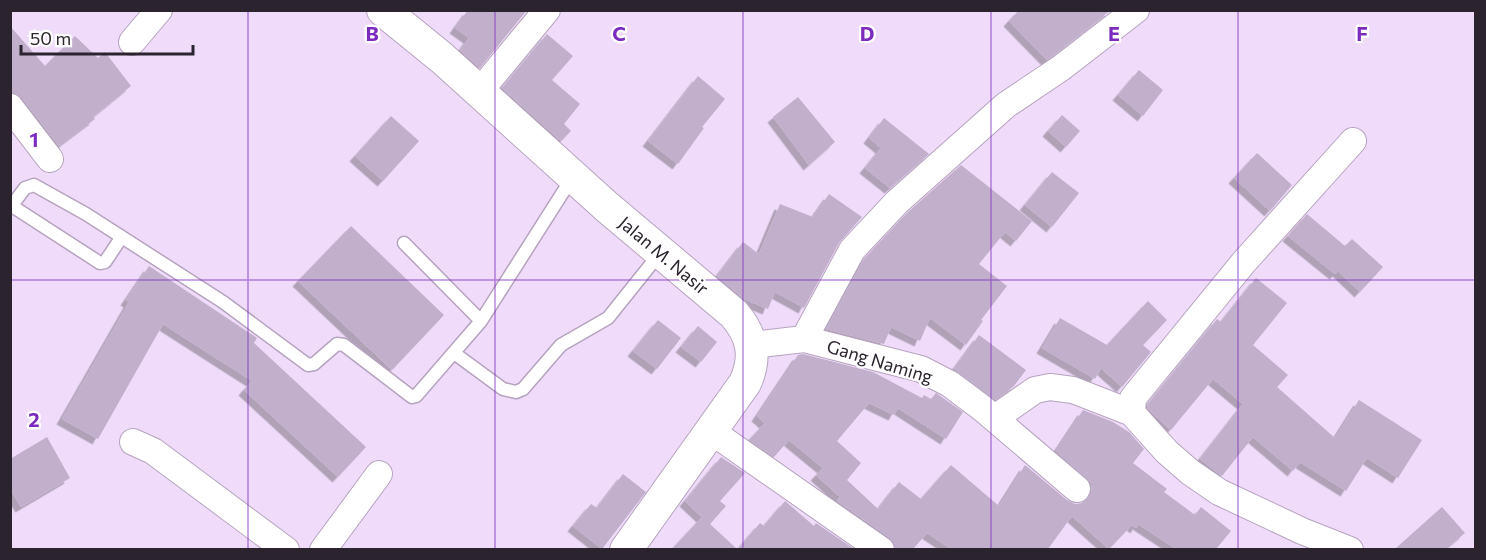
<svg xmlns="http://www.w3.org/2000/svg" width="1486" height="560" font-family="Commissioner,sans-serif">
<defs>
<filter id="shadow"><feDropShadow dx="-5.5" dy="5.5" stdDeviation="0" flood-color="#0004"/></filter>
</defs>
<rect width="100%" height="100%" fill="#f0dcfa"/>
<path fill="#c2afcb" filter="url(#shadow)" d="M468 10H527L480 68 460 50 469 38 455 28Z
M1019 10H1111L1047 60 1009 21Z
M10 26 45 66 75 36 98 58 105 52 131 86 93 117 95 119 59 146 22 98 10 92Z
M547 34 573 56 552 80 580 104 564 124 571 131 561 141 502 88Z
M1139 70 1163 90 1143 116 1118 95Z
M698 76 725 99 702 127 704 128 678 164 648 141Z
M798 97 835 142 809 165 773 117Z
M1062 115 1080 131 1066 147 1048 131Z
M391 116 419 141 383 181 355 156Z
M884 118 929 154 890 188 865 168 881 148 869 138Z
M1257 153 1292 185 1270 211 1234 178Z
M961 165 1032 221 1016 241 1005 232 979 264 1007 286 981 320 983 321 966 345 930 318 920 341 891 327 884 344 826 329 864 259 907 213Z
M1052 172 1079 193 1052 227 1025 205Z
M829 194 862 217 839 243 804 308 775 292 768 309 744 299 717 276 743 242 759 254 780 204 813 217Z
M1307 214 1345 246 1352 239 1383 267 1360 292 1338 271 1335 274 1288 236Z
M351 226 444 315 392 370 298 281Z
M149 266 257 338 254 343 366 447 338 477 244 390 252 381 163 324 98 439 62 419 129 302 126 300Z
M1256 278 1287 303 1253 345 1288 375 1277 387 1335 438 1359 400 1422 440 1398 478 1367 458 1346 491 1300 462 1293 471 1253 437 1222 476 1200 459 1243 404 1213 379 1171 430 1147 408 1148 404 1217 319 1221 322Z
M1148 301 1167 320 1143 345 1151 352 1122 387 1101 368 1095 379 1042 348 1060 318 1107 345Z
M658 320 681 338 657 369 633 351Z
M698 326 717 342 701 362 681 347Z
M979 335 1026 370 1014 386 995 400 954 369Z
M803 354 873 372 922 398 924 395 931 399 936 393 963 412 946 439 898 408 894 415 869 403 837 441 861 463 847 480 878 509 899 482 921 499 951 465 999 506 1025 465 1067 500 1075 504 1083 503 1092 492 1091 483 1056 451 1083 410 1113 422 1129 432 1144 449 1133 463 1167 489 1164 492 1195 515 1201 507 1231 531 1216 549H1176L1138 524 1136 528 1132 525 1109 549 1072 516 1048 549H951L927 533 913 549H896L890 538 837 501 840 497 816 475 823 468 789 440 774 457 749 440 765 423 757 416 798 355Z
M47 437 70 478 21 507 10 489V459Z
M721 457 745 473 720 501 726 506 710 524 737 549H672L702 517 685 501Z
M623 474 646 492 602 549 573 526 591 504 597 508Z
M785 501 814 526 816 523 854 549H738L760 523 764 526Z
M1442 507 1465 533 1446 549H1395Z"/>
<g fill="none" stroke-linecap="round" stroke-linejoin="round">
<defs>
<path id="service" d="M12 206 100 263 105 262 121 238
M10 208 25 188 34 185 86 214 223 302 308 365 314 364 337 344 344 345 412 397 416 396 481 321
M404 243 481 321 572 178
M454 353 503 389 516 392 523 389 561 345 608 318 660 253"/>
<path id="minor" d="M132 42 159 10
M479 92 547 10
M10 107 50 159
M804 339 852 250 897 202 1006 105 1061 68 1136 10
M752 345 804 339 921 369 950 384 982 408 1077 489
M1132 413 1133 398 1244 262 1353 141
M995 418 1035 390 1050 387 1073 390 1132 413 1167 452 1190 472 1219 492 1302 531 1350 550
M711 431 881 550
M133 442 153 451 286 550
M323 550 379 474"/>
<path id="tertiary" d="M383 10 442 58 607 207 734 314C753 336 757 357 745 383L626 550"/>
</defs>
<use href="#service" stroke="#b6a3bf" stroke-width="15"/>
<use href="#minor" stroke="#b6a3bf" stroke-width="28"/>
<use href="#tertiary" stroke="#b6a3bf" stroke-width="34"/>
<use href="#service" stroke="#fff" stroke-width="12"/>
<use href="#minor" stroke="#fff" stroke-width="26"/>
<use href="#tertiary" stroke="#fff" stroke-width="32"/>
</g>
<path fill="none" stroke="#7b2cbf" stroke-width="1.5" stroke-opacity="0.55" d="M248 10V550M495 10V550M743 10V550M991 10V550M1238 10V550M10 280H1476"/>
<g text-anchor="middle" dominant-baseline="central" stroke-width="4.5" stroke-linejoin="round" paint-order="stroke">
<g font-size="18" fill="#2b232e" stroke="#fff">
<text transform="translate(664 255) rotate(40)">Jalan M. Nasir</text>
<text transform="translate(880 361) rotate(17)">Gang Naming</text>
</g>
</g>
<g font-size="20" text-anchor="middle" font-weight="bold" fill="#7b2cbf" stroke="#fff" stroke-width="4.5" stroke-linejoin="round" paint-order="stroke">
<text x="372" y="41">B</text>
<text x="619" y="41">C</text>
<text x="867" y="41">D</text>
<text x="1114" y="41">E</text>
<text x="1362" y="41">F</text>
<text x="34" y="147">1</text>
<text x="34" y="427">2</text>
</g>
<rect width="1486" height="560" fill="none" stroke="#2b232e" stroke-width="24"/>
<path d="M21 45v9h172v-9" fill="none" stroke="#2b232e" stroke-width="3"/>
<text x="30" y="45" font-size="18" fill="#2b232e" stroke="#ffffff" stroke-width="4.5" paint-order="stroke">50 m</text>
</svg>
